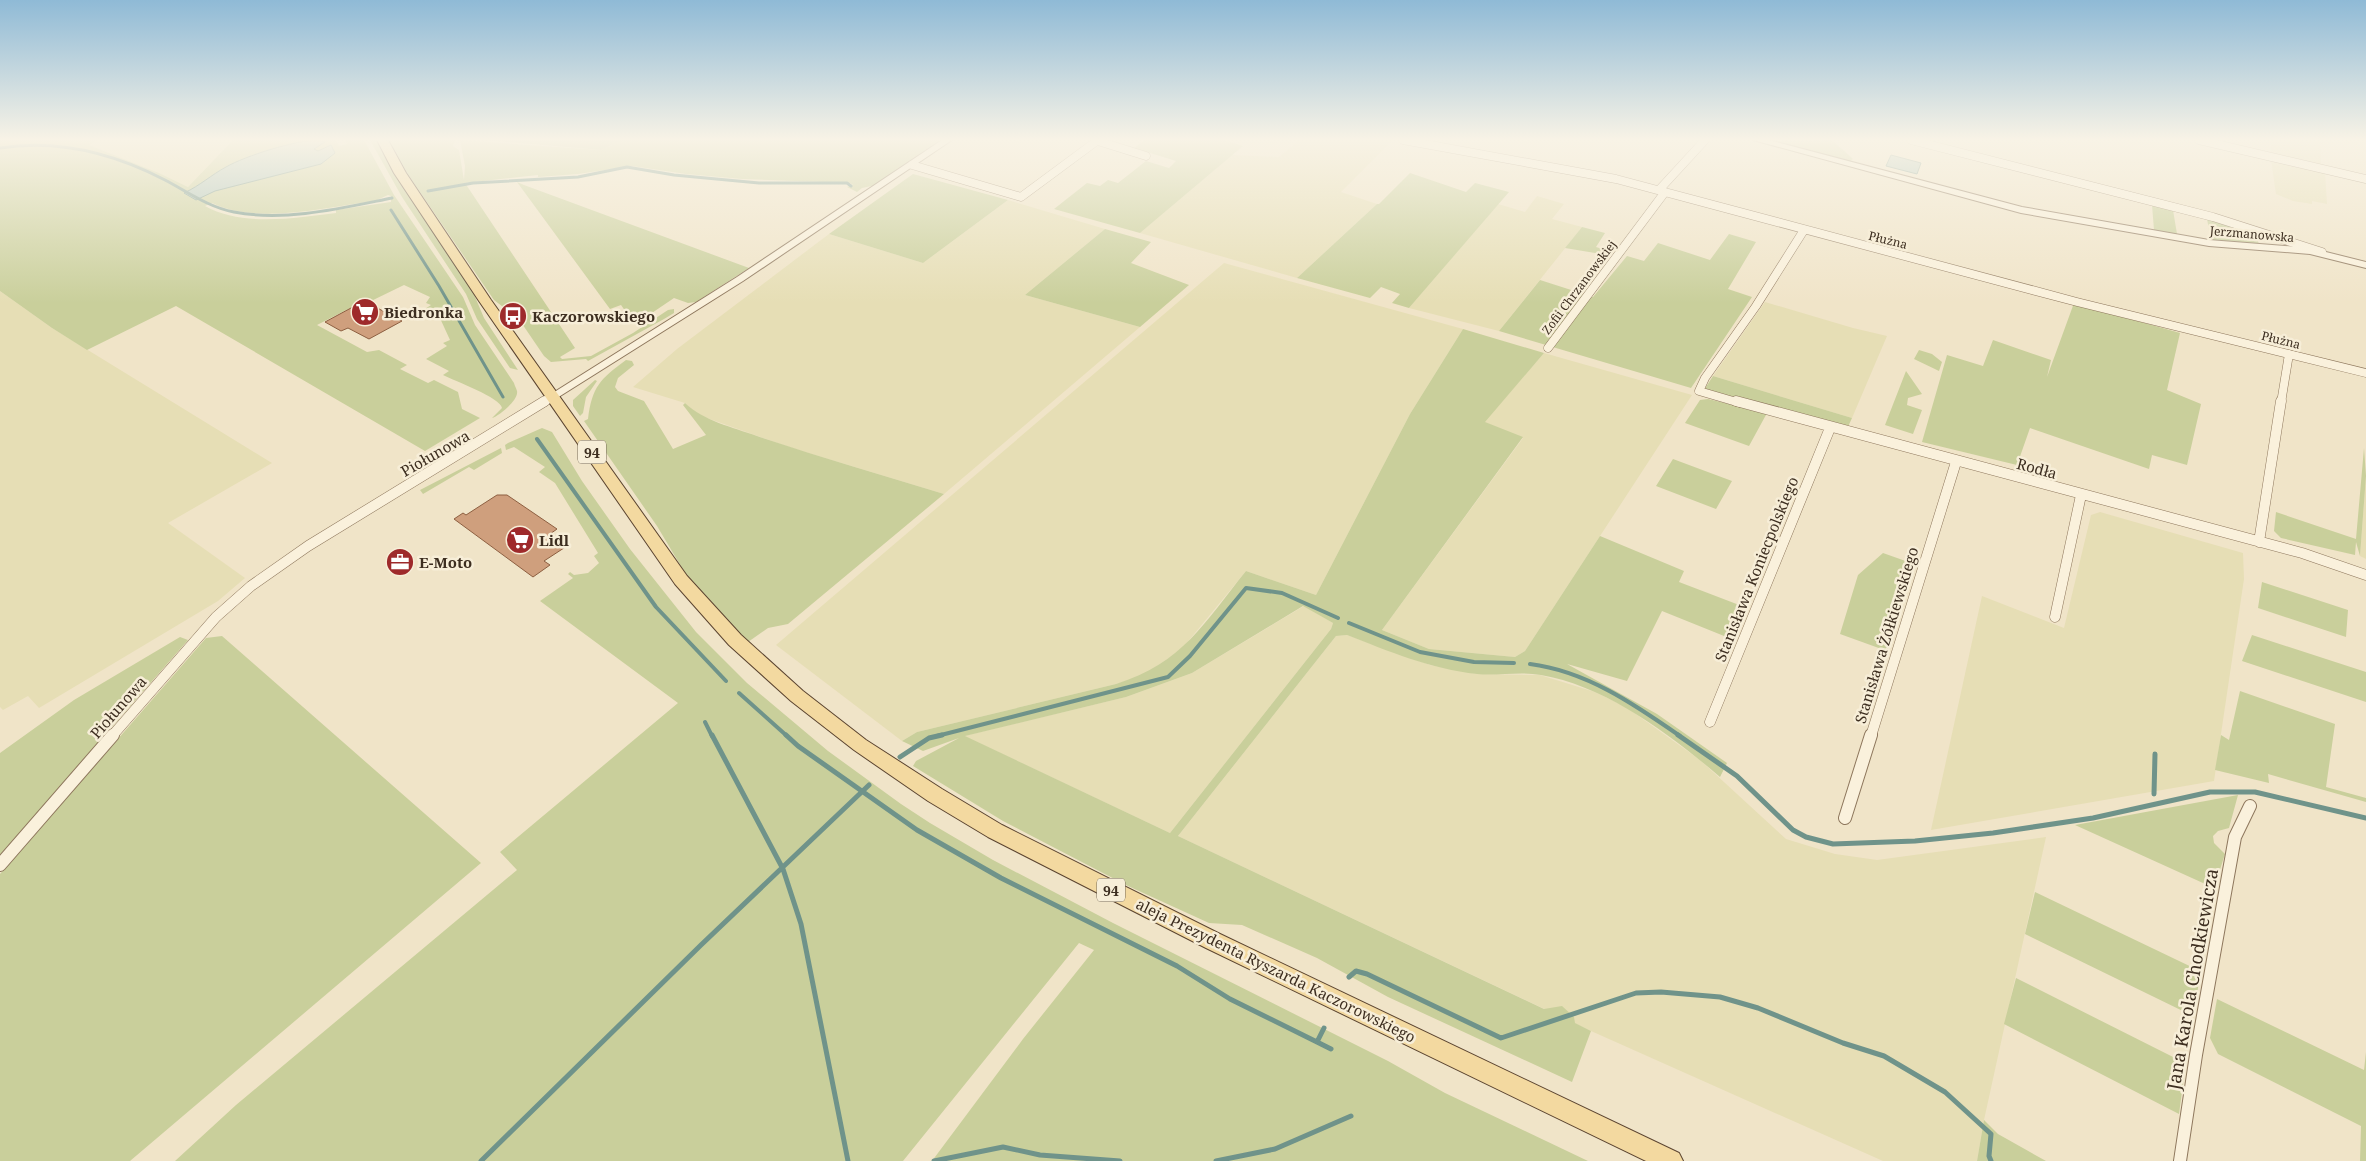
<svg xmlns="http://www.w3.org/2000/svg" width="2366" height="1161" font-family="'Noto Serif',serif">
<rect width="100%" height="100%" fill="#f0e4c8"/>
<path fill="#e6deb5" d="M98 140H233L188 187 159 173 89 145Z
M1299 140H1393L1341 192 1377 204 1297 278 1140 233 1232 155 1279 157Z
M2270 140H2320L2321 167 2271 155Z
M2271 160 2325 172 2327 204 2312 201V204L2293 201 2276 194Z
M1537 196 1564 204 1552 219 1582 227 1499 331 1409 308 1498 204 1525 212Z
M1008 200 1105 229 1025 295 1140 327 944 494 792 448 704 417 695 413 685 403 633 387 677 349 829 234 923 263Z
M1224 263 1463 329 1410 414 1316 595 1246 571 1181 650 1142 676 1116 684 917 732 902 741 776 645Z
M0 291 52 328 272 463 168 523 245 578 218 601 39 708 28 696 3 710 0 707Z
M1765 302 1853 328 1887 336 1852 418 1713 376Z
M1544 353 1692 395 1525 651 1515 657 1429 649 1382 630 1523 438 1484 422Z
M2366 476V559L2360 556Z
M2100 512 2243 553 2244 579 2214 781 1931 830 1982 596 2064 628 2091 515Z
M1304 606 1333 623 1331 629 1170 833 964 736 1126 697 1192 673Z
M1347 635 1430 665 1477 674 1540 675 1595 692 1626 707 1700 760 1786 839 1835 854 1877 860 2046 837 1984 1120 1977 1161H1883L1591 1031 1178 836 1336 636Z"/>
<path fill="#c9cf9b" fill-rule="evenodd" d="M0 140H98L89 145 159 173 188 187 233 140H336L339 146 347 144 345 140H364L394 195 463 297 475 325 514 383C514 384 517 390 517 391 519 400 499 416 492 418L502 408C501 398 455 381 443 375L449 371 426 359 447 346 443 343 450 340 439 316 425 309 431 305 426 303 430 297 404 285 367 303 364 301 317 325 367 352 379 350 407 365 400 369 428 383 434 380 458 392 462 409 480 418 425 451 176 306 87 350 52 328 0 291ZM388 195 391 196V202L336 210V213C296 218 242 227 205 206L212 203C258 225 326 207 375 201Z
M370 140H376L394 173 473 292 484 318 518 370 510 368 477 319 466 294 402 197Z
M389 140H455L453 146 459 150 464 180 465 166 460 140 601 150 624 140H941L876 185 862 188 857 192 847 187 853 185 850 183 742 179 686 174 632 166 578 174 538 177V175L465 183 575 348 560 357 562 359 591 356 633 333 668 310 674 309V313L664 319 588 361 586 359 551 362 544 356 512 309 507 310 494 300 409 176Z
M1145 140H1225L1243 146 1140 233 1054 209 1087 183 1100 186 1108 180 1118 183 1146 161 1169 168 1176 161 1134 148Z
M1832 140 1853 159 1850 161H1845L1775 141Z
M1410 173 1466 192 1475 183 1509 192 1409 308 1392 303 1400 294 1381 287 1370 298 1297 278 1377 204H1379Z
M913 174 1008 200 923 263 829 234Z
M517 182 524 185 749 268 696 302 688 303 674 298 643 319C631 317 628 315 621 305L610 309Z
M2152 205 2173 210 2177 234 2154 230Z
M2207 219 2255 234 2259 244 2211 240Z
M1582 227 1605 233 1596 247 1609 251 1607 255 1565 248Z
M1105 229 1151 242 1131 263 1189 285 1140 327 1025 295Z
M1729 234 1756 242 1728 289 1752 297 1691 388 1499 331 1540 280 1593 297 1627 256 1644 261 1658 243 1710 260Z
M2074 303 2180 333 2167 390 2201 404 2187 465 2152 455 2149 469 2030 428 2017 465 1922 442 1947 355 1983 366 1993 340 2051 360 2047 377Z
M1463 329 1544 353 1485 422 1523 437 1382 630 1429 649 1515 657 1525 651 1600 536 1684 571 1679 582 1747 608 1734 640 1662 611 1627 681 1567 664 1657 714 1727 763 1720 777C1671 735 1606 686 1541 675 1520 671 1498 676 1477 674 1431 669 1388 651 1347 635L1336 636 1178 836 1544 1009 1562 1006 1574 1017 1575 1023 1591 1031 1572 1082 1388 997 1317 958 1242 925 1209 923 1128 886 1003 821 913 766 916 761 959 738 923 751 902 741 917 732 1116 684C1183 663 1204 623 1246 571L1316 595 1410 414ZM1303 606 1333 623 1331 629 1170 833 965 736 1126 697 1192 673Z
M1919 350 1932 354 1942 362 1939 371 1914 359Z
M626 360 632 361 634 365 618 378 615 387 618 391 644 401 673 449 706 435 683 405 685 403C704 421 732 427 757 436 819 457 882 475 944 494L788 624 768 628 748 642 685 573 657 526 584 421 588 419C592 387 600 379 626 360Z
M1906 371 1922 394 1908 398 1907 405 1922 410 1913 434 1885 425Z
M1713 376 1852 418 1847 429 1704 390Z
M595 380 597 381 586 397 583 413 580 416 573 406V400Z
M1708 399 1767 413 1749 446 1685 423 1700 400Z
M542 428 552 432 582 481 630 549 696 632 747 683 828 751 901 804 930 823 993 860 1113 923 1388 1061 1445 1093 1588 1161H932L1023 1039 1094 950 1079 943 903 1161H175L236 1105 517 870 500 852 678 703 540 601 573 578 568 574 570 572 574 575 588 573 599 563 594 556 598 553 555 483 539 472 545 467 514 447 506 450 505 445 508 443Z
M501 448 502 453 474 470 469 467 423 494 420 490Z
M2364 448 2366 476 2360 556 2356 542 2355 555 2281 538 2274 531 2276 512 2356 539Z
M1673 459 1732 481 1716 509 1656 486Z
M1883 553 1914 564 1887 651 1840 634 1858 575Z
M2262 582 2348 610 2346 637 2258 608Z
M2252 635 2366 672V702L2242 661Z
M222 636 481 863 130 1161H0V874L206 638Z
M180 637 188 640 0 855V753L74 700Z
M2240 691 2335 724 2326 787 2366 798V802L2268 774 2269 783 2215 770 2221 735 2229 740Z
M2238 795 2229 828 2218 831 2213 836 2214 843 2225 854 2214 888 2075 825Z
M2035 892 2200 971 2195 1013 2191 1015 2025 934Z
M2016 978 2183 1062 2185 1069 2179 1114 2004 1024Z
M2217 999 2364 1070 2366 1052V1161H2360L2361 1126 2218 1054 2210 1038Z
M1984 1120 1998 1134 2046 1161H1977Z"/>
<path fill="#bfc49a" d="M484 140H624L601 150Z"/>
<path fill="#a9c4bc" stroke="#6f938a" d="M318 140 325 142 314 149 318 151 331 145 335 153 321 164 215 191 196 200 184 193C201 185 211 175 226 167 245 156 296 140 318 140Z
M1891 155 1921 163 1917 174 1886 166Z"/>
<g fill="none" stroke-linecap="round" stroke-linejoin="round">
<path stroke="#6f938a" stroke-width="3" d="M0 148C58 139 113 153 165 180 188 192 208 207 234 212 285 222 342 208 392 198
M428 191 473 183 578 177 627 167 674 175 759 183H847L851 186
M391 210 439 286 503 397"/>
<path stroke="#6f938a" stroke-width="4" d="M537 439 656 607 726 681
M1349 623 1420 652 1474 662 1514 663
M1530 664C1586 671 1634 704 1680 736
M739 693 787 736
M705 722 712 736
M937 736 1168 677 1190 656 1246 588 1282 593 1338 618"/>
<path stroke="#6f938a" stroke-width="5" d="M712 735 783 869 801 924 848 1161
M786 735 798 746 917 830 1001 878 1177 966 1230 999 1317 1042
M1678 735 1737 776 1793 830 1806 837 1833 844 1915 841 1993 833 2093 818 2210 792H2255L2366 818
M900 757 929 738 942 735
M2154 794 2155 754
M1349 977 1356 971 1367 974 1501 1038 1636 993 1661 992 1720 997 1758 1008 1843 1043 1884 1056 1945 1092 1991 1134 1989 1156 1991 1161
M1324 1028 1317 1042 1331 1049
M481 1161 701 945 869 785
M934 1161 1003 1147 1040 1155 1120 1161
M1216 1161 1275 1149 1351 1116"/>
</g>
<path fill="#cf9f7d" stroke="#8d5f41" d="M364 301 402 321 369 339 348 328 341 331 325 322Z
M497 495H507L557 529 550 534 567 546 544 561 550 565 533 577 454 519 463 513 466 515Z"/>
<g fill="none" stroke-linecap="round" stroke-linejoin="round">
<defs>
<path id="minor-far2" d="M1403 140 1616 179 2077 302 2366 373
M1911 140 2213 217 2322 252
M2199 140 2366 179
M1098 141 1146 156
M912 165 1021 197 1098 140
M1659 190 1705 140
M1548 348 1665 192
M543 403 553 396
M1740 403 1699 391 1705 378 1756 306 1804 230
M2281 403 2289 354"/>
<path id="minor-far1" d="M1736 401 2302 553 2366 575
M2259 542 2281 401
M2055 617 2081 495
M1710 722 1830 428
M112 736 216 617 251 586 308 546 545 401
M1871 736 1956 462"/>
<path id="minor" d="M1845 818 1871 735
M0 865 113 735
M2180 1161 2196 1055 2235 837 2250 806"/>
<path id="tertiary" d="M942 140H952L743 281 557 398 553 399 548 396 737 277Z
M1753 140H1769L2022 207 2209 240 2310 248 2366 262V268L2310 254 2209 246 2021 213Z"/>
<path id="primary" d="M377 140H388L406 173 491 300 687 576 741 635 803 691 866 740 942 789 1002 825 1220 934 1679 1153 1683 1161H1646L1206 948 988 837 928 801 854 750 791 701 729 645 675 584 479 301 394 173Z"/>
</defs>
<use href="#minor-far2" stroke="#8d765c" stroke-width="9"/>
<use href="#minor-far1" stroke="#8d765c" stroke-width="11"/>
<use href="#minor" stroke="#8d765c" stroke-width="14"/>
<use href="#tertiary" stroke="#8d765c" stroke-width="2"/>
<use href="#primary" stroke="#5b4430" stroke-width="2"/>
<use href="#minor-far2" stroke="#faf1dc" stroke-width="8"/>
<use href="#minor-far1" stroke="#faf1dc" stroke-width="10"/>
<use href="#minor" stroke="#faf1dc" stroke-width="12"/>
<use href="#tertiary" fill="#faf1dc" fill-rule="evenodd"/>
<use href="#primary" fill="#f3d9a0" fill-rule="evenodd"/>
</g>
<linearGradient id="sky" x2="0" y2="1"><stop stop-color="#8fbad6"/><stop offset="0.46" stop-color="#f8f3e6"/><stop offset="1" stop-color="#f8f3e6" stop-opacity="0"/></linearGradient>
<rect width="2366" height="303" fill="url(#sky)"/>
<defs>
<symbol id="supermarket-disc" viewBox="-11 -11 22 22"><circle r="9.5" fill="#9e2a2b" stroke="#f7eed8"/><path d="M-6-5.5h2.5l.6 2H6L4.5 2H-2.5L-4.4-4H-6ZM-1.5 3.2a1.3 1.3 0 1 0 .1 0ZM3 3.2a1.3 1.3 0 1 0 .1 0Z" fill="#fff"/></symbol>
<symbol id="bus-disc" viewBox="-11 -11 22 22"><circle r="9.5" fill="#9e2a2b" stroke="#f7eed8"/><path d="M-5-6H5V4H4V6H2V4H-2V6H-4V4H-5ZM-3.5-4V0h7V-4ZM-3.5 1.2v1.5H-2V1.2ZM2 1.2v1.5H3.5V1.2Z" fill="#fff"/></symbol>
<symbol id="office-disc" viewBox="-11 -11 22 22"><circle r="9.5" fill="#9e2a2b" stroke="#f7eed8"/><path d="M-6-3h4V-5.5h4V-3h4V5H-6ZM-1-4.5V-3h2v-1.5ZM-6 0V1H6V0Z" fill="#fff"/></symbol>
</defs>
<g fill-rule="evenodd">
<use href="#supermarket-disc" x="349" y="296" width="32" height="32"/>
<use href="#bus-disc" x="497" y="300" width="32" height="32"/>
<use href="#supermarket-disc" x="504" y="524" width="32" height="32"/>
<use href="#office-disc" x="384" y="546" width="32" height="32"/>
</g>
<g text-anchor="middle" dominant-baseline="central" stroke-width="5" stroke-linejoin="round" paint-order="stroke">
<g font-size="12" fill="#3d2e20" stroke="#f7eed8">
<text transform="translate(2252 234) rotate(5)">Jerzmanowska</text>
<text transform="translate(1888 240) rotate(14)">Płużna</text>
<text transform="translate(1579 287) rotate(-53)">Zofii Chrzanowskiej</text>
<text transform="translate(2281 340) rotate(14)">Płużna</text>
</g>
<g fill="#f7eed8" stroke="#756857" stroke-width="1">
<rect x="578" y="440.5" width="28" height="23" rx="4"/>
<rect x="1097" y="878.5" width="28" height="23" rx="4"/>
</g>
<g font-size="14" font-weight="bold" fill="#3d2e20">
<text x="592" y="452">94</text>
<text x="1111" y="890">94</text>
</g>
<g font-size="15" font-weight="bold" fill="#3d2e20" stroke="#f7eed8" text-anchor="start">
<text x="384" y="312">Biedronka</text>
<text x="532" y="316">Kaczorowskiego</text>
<text x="539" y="540">Lidl</text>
<text x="419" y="562">E-Moto</text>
</g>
<g font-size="15" fill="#3d2e20" stroke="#f7eed8">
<text transform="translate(435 453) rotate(-30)">Piołunowa</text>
<text transform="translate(2037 468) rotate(15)">Rodła</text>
<text transform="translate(1756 569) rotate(-68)">Stanisława Koniecpolskiego</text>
<text transform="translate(1886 635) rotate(-73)">Stanisława Żółkiewskiego</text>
<text transform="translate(118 707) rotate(-49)">Piołunowa</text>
<text transform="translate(1276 970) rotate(26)">aleja Prezydenta Ryszarda Kaczorowskiego</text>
</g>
<g font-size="18" fill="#3d2e20" stroke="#f7eed8">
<text transform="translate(2192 979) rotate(-80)">Jana Karola Chodkiewicza</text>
</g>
</g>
</svg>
